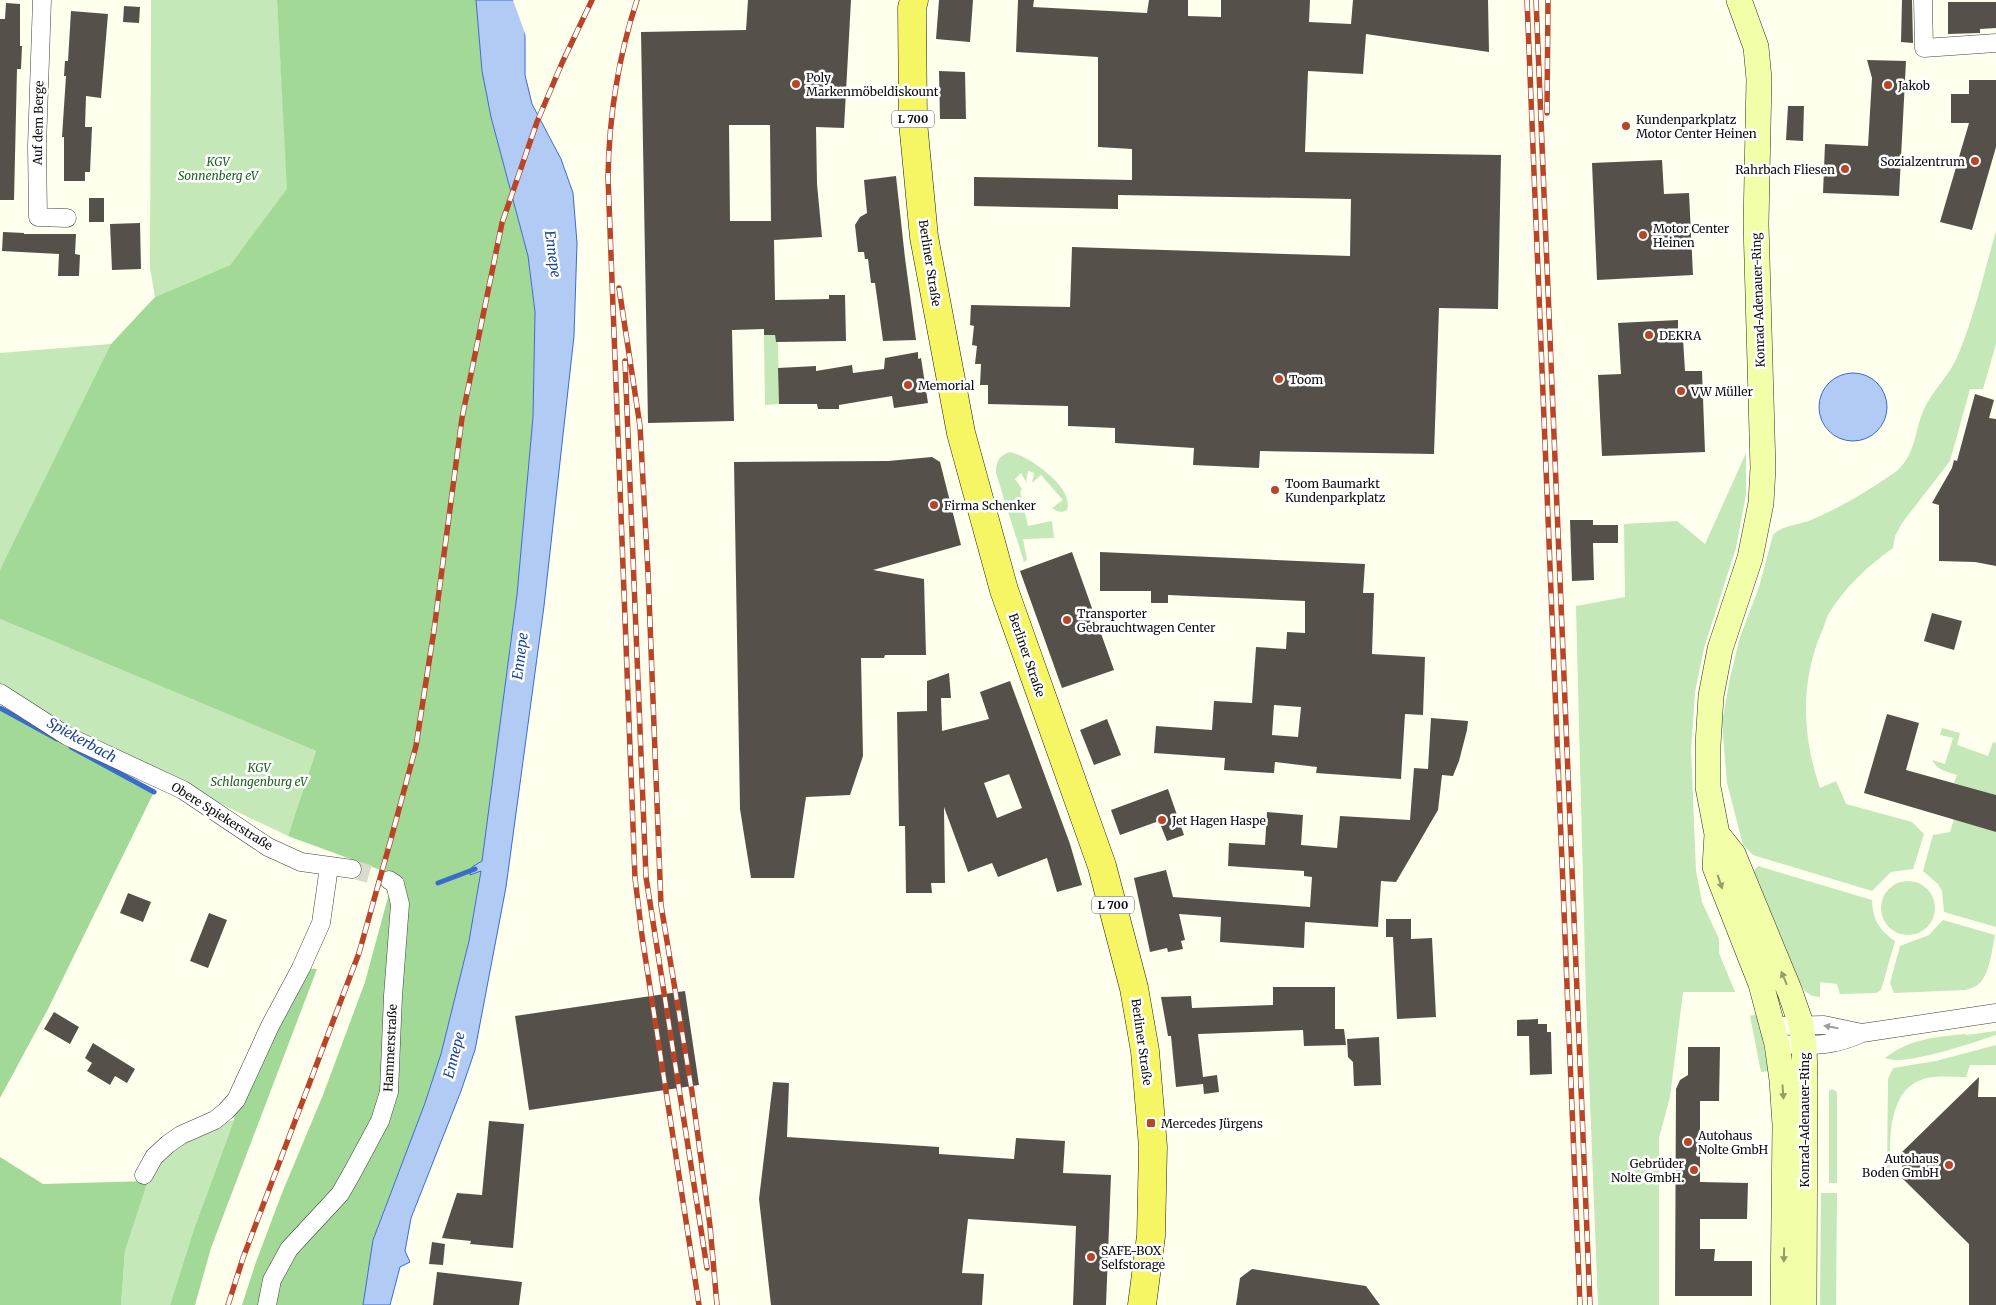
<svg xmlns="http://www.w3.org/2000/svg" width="1996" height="1305" font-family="Merriweather,serif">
<rect width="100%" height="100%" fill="#feffec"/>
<path fill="#c4e8b7" d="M151 0H277L288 189 230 265 155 297 150 268Z
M1996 231V344L1983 389H1970L1950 461 1902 523 1895 536 1893 548C1868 566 1846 586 1829 613 1826 618 1825 625 1822 631 1800 681 1802 737 1820 788L1836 781 1846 804 1912 822 1924 834 1913 869 1891 872 1872 891 1753 855 1743 845 1727 783 1722 723 1730 678 1740 637 1759 587 1773 535C1782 525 1799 525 1811 520 1840 508 1868 491 1894 473 1916 457 1914 432 1924 409 1933 390 1950 375 1958 355 1975 315 1984 272 1996 231Z
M764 335H775L776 342H778L779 404 765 405Z
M111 344V352L0 571V353Z
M1010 452C1029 456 1075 488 1067 510 1062 513 1057 512 1052 508L1063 500 1041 475 1032 483 1034 473 1028 471 1026 482 1021 473 1015 479 1022 489 1020 492 1028 526 1052 521 1054 538 1023 539 1027 560 1024 562 996 473C996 461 999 456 1010 452Z
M1746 453V494L1736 548 1704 648 1695 692 1691 750 1696 871 1702 902 1719 939V953L1735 992H1683L1670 1097 1659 1138V1305H1598L1586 999 1576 606 1625 597 1624 524 1677 521 1705 544Z
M0 619 316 751 288 836 0 698Z
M1942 728 1960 733 1957 745 1988 756 1993 742 1996 743V795L1954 783 1957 775C1947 772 1937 770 1932 760L1945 764 1953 738 1940 735Z
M1954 819 1996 832V927L1944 912 1942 891 1938 884 1923 871 1933 835 1950 832Z
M1758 866 1872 900C1873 920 1879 930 1895 941L1881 990 1876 993 1840 994 1837 984 1820 982V997L1812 996 1805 991 1795 974 1753 872Z
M1881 908a27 27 0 1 1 54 0a27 27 0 1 1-54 0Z
M1943 920 1995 935C1992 949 1990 972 1980 983 1976 987 1971 988 1965 990L1894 993 1890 983 1900 946 1929 935Z
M1757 1014 1769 1071 1761 1072 1750 1016Z
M1996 1031V1035C1974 1042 1905 1067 1885 1058 1909 1039 1936 1037 1965 1034L1967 1035Z
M1996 1045V1065H1970L1966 1077C1952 1077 1937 1075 1923 1079 1886 1091 1890 1144 1890 1174H1887L1888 1079 1893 1068 1936 1061Z
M1832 1089 1837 1092V1183H1829V1091Z
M234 1120 194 1229 170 1305H121L125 1251 148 1181 166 1152 225 1122Z
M1821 1193H1837L1836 1305H1820Z"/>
<path fill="#a3d996" d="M277 0H476L482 71 491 117 528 256 535 312 533 417 517 595 482 861 472 867 471 874 481 870 469 941 441 1054 425 1103 373 1240 363 1305H242L256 1262 282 1193 323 1095 365 982 394 875 288 836 316 751 0 619V570L111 344 155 297 230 265 287 189Z
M0 708 154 792 48 1009 0 1098Z
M301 968 317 969 211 1248 195 1305H170L194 1229 234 1120 236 1100Z
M0 1157 43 1184 148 1181 125 1251 121 1305H0Z"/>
<path fill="#b2cbf5" stroke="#3a6dcb" d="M476 0H525V75L532 104 561 159 573 193 577 243 574 336 544 606 506 887 475 1050 461 1091 411 1218 405 1251 410 1262 400 1267 390 1305H363L373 1240 425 1103 441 1054 469 941 481 871 470 875 472 867 482 861 517 595 533 417 535 312 528 256 491 117 482 71Z
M1819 407a34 34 0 1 1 68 0a34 34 0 1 1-68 0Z"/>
<path fill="#feffec" d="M513 0H527L528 2 527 39Z"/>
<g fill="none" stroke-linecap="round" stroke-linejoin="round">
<path stroke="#3a6dcb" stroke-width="5" d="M0 708 57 739
M71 747 154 792
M438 883 475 869"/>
</g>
<path fill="#555049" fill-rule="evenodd" d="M748 0H851L844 128 816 127 817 184 822 237 774 240 775 300 829 299V295H845L846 341 776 342 775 335H764V329L732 330 734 421 648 423 641 32 746 30ZM729 125H770L771 221H730Z
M939 0H973L970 42 936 39Z
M1018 0H1034L1033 7 1147 13 1149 0H1188V16L1221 17V0H1310L1309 22 1351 24 1353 0H1488L1489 52 1366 34 1363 74 1308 71 1305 152 1501 155 1498 309 1439 308 1434 454 1260 451 1259 468 1193 465 1194 448 1115 443V428L1068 426V406L988 404V385H980L981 364H975L977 346 972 345 974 326 970 325 971 305 1070 307 1072 247 1350 256 1351 199 1118 195V209L974 206V177L1132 180V149L1098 147V57L1016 52Z
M1902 0H1912L1913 43 1901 42Z
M1948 2H1996V28L1980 29V33L1948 34Z
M6 3 20 4V46H22L21 69H17L14 200H0V19H5Z
M124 6 140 7 139 23 123 22Z
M71 11 108 14 101 98 86 96 85 127H92L90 172H85V181H64V137H62L66 76H64L65 61H68Z
M1867 60 1906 61 1899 196 1823 193 1825 144 1868 146 1872 78Z
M939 71 965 72 966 119H940Z
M1969 80H1996V147L1972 230 1940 222 1969 123H1951V94H1969Z
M1788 106H1804L1803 141 1786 140Z
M1662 160 1664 194 1689 193 1693 275 1597 280 1592 163Z
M896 176 905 258 916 340 883 341 875 283H871L868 259H865L864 252H858L855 225 860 217 867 213 864 180Z
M89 198H104V222H89Z
M140 223 141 269 112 270 110 224Z
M3 232 24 233V234H76L75 254 80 255 79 276H58L59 254 2 251Z
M1678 320V339H1683L1685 371H1702L1705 452 1602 456 1598 375 1621 374 1618 323Z
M918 352V359L921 358 928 403 894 408 892 396 839 405V409H818L817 404H779L778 368 816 366V371L852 365 853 373 884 369 885 358Z
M1975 394 1994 400 1989 418 1996 419V566L1975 562 1939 561V505L1932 503 1952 468 1954 460 1957 461Z
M932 457 940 462 961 545 873 570 924 579 926 655H885L884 658H861L863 756 850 795 806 797 794 878H751L740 809 734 462 888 461Z
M1570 520H1593V525H1618V543H1593L1594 580 1572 581Z
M1072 552 1114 670 1062 688 1020 571Z
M1100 552 1365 564 1363 593H1374L1372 654 1425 657 1423 715 1405 714 1401 779 1316 773 1317 767 1275 762 1274 773 1224 770 1225 758 1154 753 1156 726 1212 730 1214 701 1252 703 1256 647 1286 649 1287 632 1305 633V601L1168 595V603H1151V591H1100ZM1274 705 1301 707 1298 737 1272 735Z
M1932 613 1962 621 1954 650 1924 641Z
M949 673 951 698H941L942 731 989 719 980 692 1010 681 1070 844 1082 885 1057 892 1047 858 998 877 992 863 968 872 944 807 945 883H931L932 893H906L905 826H899L897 712 927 711V681ZM1009 774 1022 808 997 818 984 783Z
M1887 714 1919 723 1906 770 1996 795V832L1864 793Z
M1431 718 1468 721 1467 730 1459 761 1453 776 1442 775 1438 810 1396 882 1381 881 1378 927 1305 922 1304 948 1220 942 1221 917 1179 914 1185 940 1181 941 1183 949 1168 952 1167 948 1150 952 1134 878 1166 870 1173 897 1310 907 1312 877 1304 876V871L1228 866 1229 843 1265 845 1267 812 1303 815 1301 845 1337 848 1340 816 1410 820 1414 768 1428 769Z
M1107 719 1121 755 1094 765 1080 730Z
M1168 789 1184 835 1167 841 1159 821 1120 835 1111 810Z
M128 893 151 902 143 922 120 913Z
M209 913 227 920 208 968 190 961Z
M1386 919H1411V939L1432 938 1436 1017 1397 1019 1393 937H1386Z
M1273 987H1335V1029H1344L1346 1045 1304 1046 1303 1030 1198 1034 1203 1077 1217 1075 1219 1092 1204 1094 1203 1084 1176 1087 1171 1036H1168L1161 997 1191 996 1192 1008 1273 1005Z
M685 991 699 1085 529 1110 515 1016Z
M54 1012 79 1027 70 1044 44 1029Z
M1538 1019V1024H1547V1032H1551L1552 1074 1530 1075 1529 1036H1517V1020Z
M1379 1037 1381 1085 1354 1086 1353 1062 1348 1057 1347 1039Z
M93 1043 135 1069 127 1083 115 1076 110 1085 87 1071 92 1063 85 1058Z
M1688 1047H1720L1719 1101H1700V1182L1748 1183 1747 1219H1700V1249H1715L1714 1261H1752V1296H1675L1676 1089 1680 1080 1688 1075Z
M1979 1077 1978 1097H1996V1305H1969V1244L1902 1178V1152Z
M773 1082 789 1083 787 1137 939 1147V1154L1014 1159 1016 1138 1065 1141 1063 1173 1111 1175 1106 1305H1073L1076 1226 968 1219 962 1273 984 1274 982 1305H771L759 1199Z
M489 1121 524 1124 513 1248 470 1244 471 1241 442 1238 457 1193 482 1195Z
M432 1242 445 1244 443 1265 429 1264Z
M1252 1269 1366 1286 1380 1305H1236L1240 1278Z
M437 1272 522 1282 519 1305H433Z"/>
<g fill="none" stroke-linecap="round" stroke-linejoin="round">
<path stroke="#dadbca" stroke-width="18" stroke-dasharray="18 9" stroke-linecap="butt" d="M352 869 389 880"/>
<defs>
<path id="street" d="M42 0 37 146 38 217 67 218
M1923 0 1924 48 1996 43
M0 693 67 736 183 790 268 847 301 862 352 869
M1774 1026 1824 1025 1862 1033
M1777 1044C1811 1045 1830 1048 1862 1033L1996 1013
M144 1175 154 1157 168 1144 181 1135 215 1120 226 1111 236 1100 270 1026 301 968 321 923 329 867
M267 1305 272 1280 289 1249 340 1194 352 1173 380 1121 389 1092 393 996 400 904 395 884 389 880"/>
<path id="secondary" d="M1739 0 1756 47 1759 79 1756 224 1763 468 1761 503 1750 558 1720 649 1711 696 1708 745V787L1717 834 1715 867 1761 984 1777 1044 1782 1080 1785 1125 1783 1305
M1717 834 1733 854 1790 992 1801 1024 1804 1045 1805 1079 1804 1305"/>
<path id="primary" d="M914 0 912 8 913 122 924 237 961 433 1004 590 1102 866 1134 988 1145 1051 1153 1147 1151 1236 1142 1305"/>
</defs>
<use href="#street" stroke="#3f3f3f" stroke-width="19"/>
<use href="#secondary" stroke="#2e2e2e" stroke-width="26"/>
<use href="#primary" stroke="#1d1d1d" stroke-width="29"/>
<use href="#street" stroke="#fff" stroke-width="18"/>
<use href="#secondary" stroke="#f2fea8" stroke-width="25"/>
<use href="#primary" stroke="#f6f664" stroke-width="28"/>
<defs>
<path id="rail" d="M637 0C618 58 609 116 608 177L635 878 642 936 699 1305
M1527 0 1580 1305
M1536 0 1590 1305
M1547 113 1548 0
M619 288 640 426 648 572 661 905 692 1092 710 1226 717 1305
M625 361 646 877 707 1268
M228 1305 243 1258 359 953 391 839 416 746 434 630 462 418 502 223 537 122 562 63 592 0"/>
</defs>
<use href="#rail" stroke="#ba4427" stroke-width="5.5"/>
<use href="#rail" stroke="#fff" stroke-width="4" stroke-dasharray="11" stroke-linecap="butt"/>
</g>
<defs><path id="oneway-solid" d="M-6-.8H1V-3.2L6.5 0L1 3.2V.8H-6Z" transform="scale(1.25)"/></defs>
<g fill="#969d6a">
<use href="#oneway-solid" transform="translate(1720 882) rotate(71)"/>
<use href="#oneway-solid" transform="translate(1784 978) rotate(-113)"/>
<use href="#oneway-solid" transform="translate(1783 1092) rotate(86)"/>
<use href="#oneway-solid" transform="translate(1784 1255) rotate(91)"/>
</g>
<use fill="#9e9e9e" href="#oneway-solid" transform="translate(1831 1027) rotate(-170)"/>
<g fill="#ba4427" stroke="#fff" stroke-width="2">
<circle cx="796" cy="84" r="5"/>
<circle cx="1888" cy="85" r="5"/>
<circle cx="1626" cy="126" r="5"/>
<circle cx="1975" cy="161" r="5"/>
<circle cx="1845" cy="169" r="5"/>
<circle cx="1643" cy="235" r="5"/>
<circle cx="1649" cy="335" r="5"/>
<circle cx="1279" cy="379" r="5"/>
<circle cx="908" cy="385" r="5"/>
<circle cx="1681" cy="391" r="5"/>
<circle cx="1275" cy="490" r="5"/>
<circle cx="934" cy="505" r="5"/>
<circle cx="1067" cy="620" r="5"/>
<circle cx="1162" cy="820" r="5"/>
<rect x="1146" y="1118" width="10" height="10" rx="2.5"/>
<circle cx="1688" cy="1142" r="5"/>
<circle cx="1949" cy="1165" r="5"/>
<circle cx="1694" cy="1170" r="5"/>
<circle cx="1091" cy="1257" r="5"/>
</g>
<g text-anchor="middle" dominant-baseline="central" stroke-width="5" stroke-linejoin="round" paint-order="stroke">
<g fill="#fff" stroke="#555" stroke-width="1">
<rect x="892" y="110.5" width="42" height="17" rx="4"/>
<rect x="1092" y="896.5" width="42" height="17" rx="4"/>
</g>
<g font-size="11" font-weight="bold" fill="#0c0c0c">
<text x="913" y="119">L 700</text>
<text x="1113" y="905">L 700</text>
</g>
<g font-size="12" fill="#0c0c0c" stroke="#fff" text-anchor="start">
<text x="806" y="77">Poly<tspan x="806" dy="14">Markenmöbeldiskount</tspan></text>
<text x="1898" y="85">Jakob</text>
<text x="1636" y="119">Kundenparkplatz<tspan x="1636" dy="14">Motor Center Heinen</tspan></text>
<text x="1965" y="161" text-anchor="end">Sozialzentrum</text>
<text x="1835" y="169" text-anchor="end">Rahrbach Fliesen</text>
<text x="1653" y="228">Motor Center<tspan x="1653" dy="14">Heinen</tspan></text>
<text x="1659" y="335">DEKRA</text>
<text x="1289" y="379">Toom</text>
<text x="918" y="385">Memorial</text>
<text x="1691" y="391">VW Müller</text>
<text x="1285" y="483">Toom Baumarkt<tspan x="1285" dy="14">Kundenparkplatz</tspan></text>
<text x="944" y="505">Firma Schenker</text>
<text x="1077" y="613">Transporter<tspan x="1077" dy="14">Gebrauchtwagen Center</tspan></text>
<text x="1172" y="820">Jet Hagen Haspe</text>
<text x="1161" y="1123">Mercedes Jürgens</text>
<text x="1698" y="1135">Autohaus<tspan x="1698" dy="14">Nolte GmbH</tspan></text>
<text x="1939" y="1158" text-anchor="end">Autohaus<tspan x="1939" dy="14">Boden GmbH</tspan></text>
<text x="1684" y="1163" text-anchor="end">Gebrüder<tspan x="1684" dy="14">Nolte GmbH.</tspan></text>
<text x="1101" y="1250">SAFE-BOX<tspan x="1101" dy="14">Selfstorage</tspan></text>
</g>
<g font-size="12" fill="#0c0c0c" stroke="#fff">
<text transform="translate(38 123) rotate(-89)">Auf dem Berge</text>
<text transform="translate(930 263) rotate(81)">Berliner Straße</text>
<text transform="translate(1758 300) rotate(-92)">Konrad-Adenauer-Ring</text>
<text transform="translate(1027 655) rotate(71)">Berliner Straße</text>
<text transform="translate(222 816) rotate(32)">Obere Spiekerstraße</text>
<text transform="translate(1142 1042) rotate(82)">Berliner Straße</text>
<text transform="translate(390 1048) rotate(-87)">Hammerstraße</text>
<text transform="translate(1804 1120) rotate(-90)">Konrad-Adenauer-Ring</text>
</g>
<g font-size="12" font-style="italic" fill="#1e6321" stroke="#fff">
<text x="218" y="161">KGV<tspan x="218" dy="14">Sonnenberg eV</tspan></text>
<text x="259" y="767">KGV<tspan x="259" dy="14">Schlangenburg eV</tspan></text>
</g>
<g font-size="14" font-style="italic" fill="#18419c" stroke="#fff">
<text transform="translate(553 254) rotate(82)">Ennepe</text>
<text transform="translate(520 656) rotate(-83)">Ennepe</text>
<text transform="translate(82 740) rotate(29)">Spiekerbach</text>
<text transform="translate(454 1055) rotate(-75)">Ennepe</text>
</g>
</g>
</svg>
